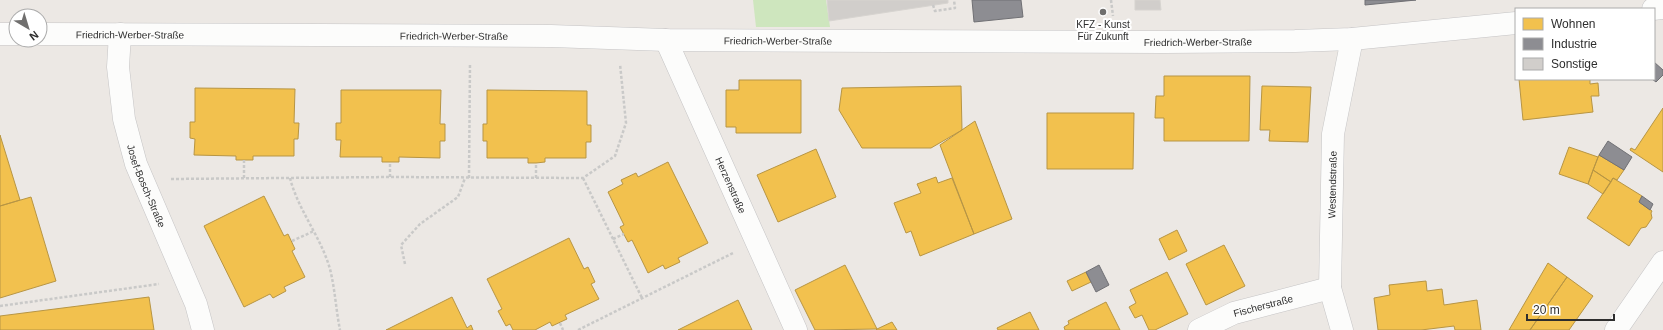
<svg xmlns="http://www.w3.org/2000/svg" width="1663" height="330" font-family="Arial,sans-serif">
<rect width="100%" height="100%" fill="#ece8e4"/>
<path fill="#cee6be" d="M753 0H826L830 27H756Z"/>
<path fill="#f2c14e" stroke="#b79544" d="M1164 76H1250L1249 141H1164V118H1155L1156 96H1164Z
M1519 79H1590V84L1598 83 1599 96H1591L1593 112 1523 120Z
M739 80H801V133H736V127H726V90H739Z
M961 86 962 130 931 148H862L839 110 842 88Z
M1262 86 1311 87 1308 142 1269 141 1270 130H1260Z
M195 88 295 89 294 123H299L298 139H294V156H253V160H236V156L194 155 195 139 190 138V122H195Z
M341 90H441L440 124H445V141H440V158L399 157V162H382V157H340L341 140H336V123H341Z
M487 90 587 91V125H591V142H586V158H545V162L536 163H528V158H487V141H483V124H487Z
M1663 108V172L1630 150 1631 148 1635 150Z
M1047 113H1134L1133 169H1047Z
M975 121 1012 219 974 234 940 145Z
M0 135 20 200 0 206Z
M1569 147 1598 157 1588 184 1559 174Z
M816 149 836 197 778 222 757 175Z
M1599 155 1624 170 1617 180 1613 178 1611 182 1593 170Z
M668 162 708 243 678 258 680 262 665 269 663 265 648 273 632 240 628 242 620 227 624 225 608 192 623 184 621 180 636 173 638 177Z
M1593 170 1611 182 1603 194 1588 184Z
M936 177 938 183 952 178 974 234 920 256 911 231 906 233 894 203 921 193 917 184Z
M1613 178 1642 196 1639 202 1652 211 1651 213 1652 218 1646 227 1641 228 1629 246 1587 218Z
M264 196 284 236 288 234 295 249 292 251 305 277 284 287 286 291 273 298 270 294 244 307 204 226Z
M31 197 56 281 0 298V206Z
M1177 230 1187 251 1169 260 1159 239Z
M569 238 584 269 588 267 595 282 591 284 599 299 565 315 567 319 552 326 550 322 535 330H513L510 324 506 326 498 311 502 309 487 279Z
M1224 245 1245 286 1206 305 1186 264Z
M1548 263 1567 277 1530 330H1509Z
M845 265 877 329 815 330 795 290Z
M1086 272 1091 282 1072 291 1067 281Z
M1167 272 1188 314 1155 330H1149L1142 315 1135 318 1129 307 1136 303 1130 290Z
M1567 277 1593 296 1569 330H1530Z
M1426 281 1427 291 1442 289 1444 305 1477 300 1481 330H1455L1454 326 1421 330H1378L1374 298 1390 295 1389 285Z
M149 297 154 330H0V316Z
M452 297 467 328 471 325 473 330H386Z
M738 300 752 330H678Z
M1106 302 1120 330H1065L1064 327 1069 324 1068 321Z
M1030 312 1039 330H998L997 328Z
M892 322 897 330H876L877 329Z"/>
<path fill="#8d8d92" stroke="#707074" d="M972 0H1021L1023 17 974 22Z
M1365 0H1416L1365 5Z
M1654 62 1663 70V75L1656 82 1652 79H1654Z
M1608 141 1632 157 1624 170 1599 155Z
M1642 196 1653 204 1650 210 1639 202Z
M1099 265 1109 285 1096 292 1086 272Z"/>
<path fill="#d1cecb" stroke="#d7d4d0" d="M827 0H948V3L829 21Z
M1135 0H1160L1161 10H1135Z"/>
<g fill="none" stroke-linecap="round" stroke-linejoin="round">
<defs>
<g id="street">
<path d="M1653 9 1663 8"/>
<path d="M0 34H16"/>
<path id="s1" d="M40 34 551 36 666 40 1164 42 1295 41 1352 39 1516 23"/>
<path id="s2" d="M120 34 118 67 124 119 136 164 196 304 203 330"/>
<path id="s3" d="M666 40 796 330"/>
<path id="s4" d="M1199 330 1234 313 1330 288"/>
<path id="s5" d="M1342 330 1330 288 1333 134 1352 39"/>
<path d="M1616 330 1663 262"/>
</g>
</defs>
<use href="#street" stroke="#c5c4c5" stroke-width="23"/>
<path stroke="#c9c9c8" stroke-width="2.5" stroke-dasharray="3 2" stroke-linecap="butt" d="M1111 0 1113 16
M933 5 935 11 955 8 954 0
M390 177V162
M244 178V160
M290 178C298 210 321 237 330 269 335 289 336 310 340 330
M469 178 470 63
M536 178V163
M583 178 642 298
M171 179 390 177 583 178 615 156 626 123 620 64
M613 239 624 234
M292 241 314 231
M405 264 401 245 420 224 458 197 465 178
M0 306 159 284
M560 323 563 330
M578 330 733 253"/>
<use href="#street" stroke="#fcfcfb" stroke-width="22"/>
</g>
<circle fill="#706f6e" stroke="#fff" stroke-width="1.5" cx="1103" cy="12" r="4"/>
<g text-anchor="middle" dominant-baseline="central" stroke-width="4" stroke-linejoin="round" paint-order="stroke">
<g font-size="10" fill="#2e2e2e" stroke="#fff">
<text x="1103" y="24">KFZ - Kunst<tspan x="1103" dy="12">Für Zukunft</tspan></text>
</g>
<g font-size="10" fill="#2e2e2e" stroke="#fff">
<text stroke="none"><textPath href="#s1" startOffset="90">Friedrich-Werber-Straße</textPath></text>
<text stroke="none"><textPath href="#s1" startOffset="414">Friedrich-Werber-Straße</textPath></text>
<text stroke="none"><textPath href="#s1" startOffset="738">Friedrich-Werber-Straße</textPath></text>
<text stroke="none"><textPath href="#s1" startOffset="1158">Friedrich-Werber-Straße</textPath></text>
<text stroke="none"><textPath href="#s5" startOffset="147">Westendstraße</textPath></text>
<text stroke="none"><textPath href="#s2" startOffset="156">Josef-Bosch-Straße</textPath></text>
<text stroke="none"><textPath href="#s3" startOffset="159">Herzenstraße</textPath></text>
<text stroke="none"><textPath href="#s4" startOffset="69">Fischerstraße</textPath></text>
</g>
</g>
<rect x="1515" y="8" width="140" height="72" fill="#ffffff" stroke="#ababab"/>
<rect x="1523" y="18" width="20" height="12" fill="#f2c14e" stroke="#ababab"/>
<text x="1551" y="28" font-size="12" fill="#2e2e2e">Wohnen</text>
<rect x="1523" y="38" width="20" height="12" fill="#8d8d92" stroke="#ababab"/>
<text x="1551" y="48" font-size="12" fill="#2e2e2e">Industrie</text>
<rect x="1523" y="58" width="20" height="12" fill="#d1cecb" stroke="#ababab"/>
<text x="1551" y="68" font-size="12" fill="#2e2e2e">Sonstige</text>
<g transform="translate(28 28) rotate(142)"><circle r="19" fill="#ffffff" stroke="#ababab"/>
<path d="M0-3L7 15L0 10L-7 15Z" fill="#706f6e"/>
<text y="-6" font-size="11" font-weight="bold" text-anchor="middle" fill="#2e2e2e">N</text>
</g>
<path d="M1527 314v6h87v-6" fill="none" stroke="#2e2e2e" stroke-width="2"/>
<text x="1533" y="314" font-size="12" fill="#2e2e2e" stroke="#ffffff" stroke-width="3" paint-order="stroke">20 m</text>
</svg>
